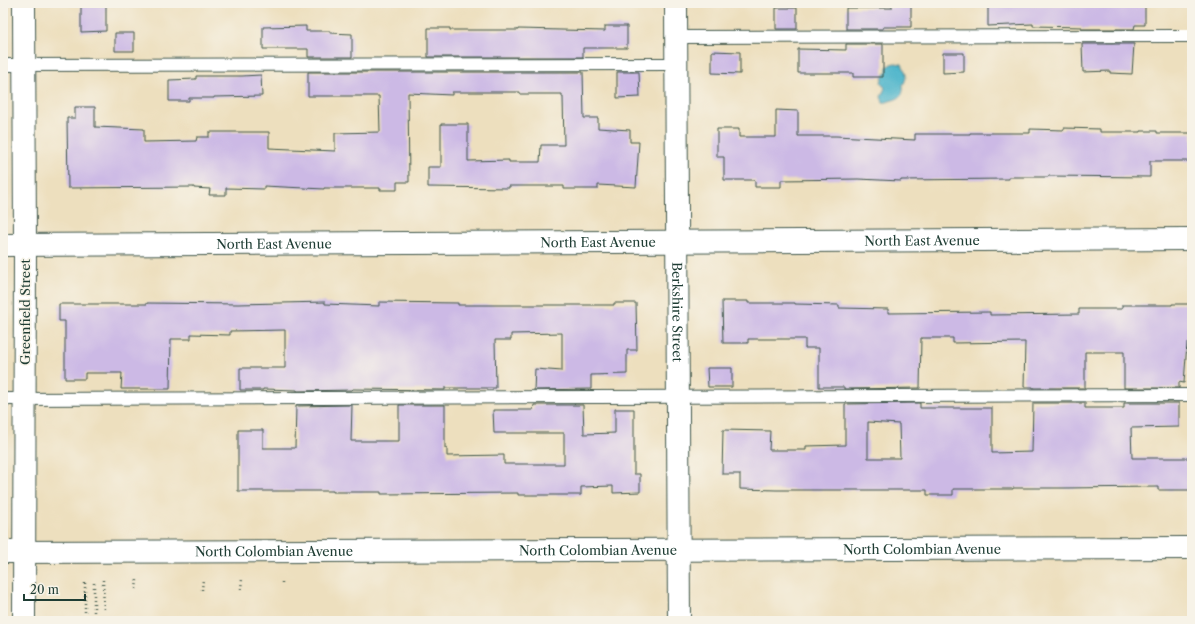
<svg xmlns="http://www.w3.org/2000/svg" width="1195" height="624" font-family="'Libre Caslon Text',serif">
<rect width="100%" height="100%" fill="#f7f3e8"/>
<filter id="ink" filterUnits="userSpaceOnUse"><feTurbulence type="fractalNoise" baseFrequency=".025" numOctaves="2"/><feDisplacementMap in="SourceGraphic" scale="8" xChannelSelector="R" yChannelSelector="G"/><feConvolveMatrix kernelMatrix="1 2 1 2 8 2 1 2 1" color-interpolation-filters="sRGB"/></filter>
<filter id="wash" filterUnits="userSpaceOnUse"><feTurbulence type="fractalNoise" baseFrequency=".012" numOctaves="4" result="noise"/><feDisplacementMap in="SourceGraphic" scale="16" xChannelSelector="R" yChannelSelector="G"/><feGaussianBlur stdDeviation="0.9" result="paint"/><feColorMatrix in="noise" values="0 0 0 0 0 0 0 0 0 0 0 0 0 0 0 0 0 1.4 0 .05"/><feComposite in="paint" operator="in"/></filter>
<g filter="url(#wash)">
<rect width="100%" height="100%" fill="#eddfbe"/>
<path fill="#4db5cb" stroke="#367980" d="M895 63 902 64C906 72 908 77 903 85 904 94 901 98 893 100 888 101 887 103 883 102L881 97 885 88 881 82 883 76 887 72V67L891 64Z"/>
<g id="blocks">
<path fill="#ccb9e5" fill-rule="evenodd" d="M81 3H106V31L81 32Z
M911 3V27H883V29H846V8H892V4Z
M1077 3 1145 4V25H1135L1134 29H1082V27L1033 26V24L988 26V6L1034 5H1077Z
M776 8H797V29H776Z
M306 26V31H330V33L352 34V57H308V49H263V27Z
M605 26H627V48H583V57H428V28H450V30H518V29L605 31Z
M115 33H134V51H115Z
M846 44H883V77H853V73H798V49L846 50Z
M1082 44H1134L1132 74 1110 73V71L1083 72Z
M712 51 740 52V74L712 73Z
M943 53H964V72L943 73Z
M308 72H583L584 118H598V128L630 130V142H639L636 187 598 185V189H564V186H509V188L428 187V167H441V124H468V161L509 160V162H540L541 145H564L563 97H562V94H520V92H452V95L408 93 409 182H397V190H380V188H324V189L264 186V189L226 188V195H209L210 189 194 188V187L68 188 67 118H75V107H95V127L144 129V142L196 141 197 137H209V132H269V148L335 151V133L380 132 379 96H308Z
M617 72H639L640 97 617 98Z
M261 75 262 96 214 97V98H189V101H169V80L196 79V76H242Z
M776 110 798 111V136H836L915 140V134H970V133H1030V129L1064 130V128L1100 129V132H1141V131H1157V133H1192V161H1150V177L1048 176V177H1009V179L901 180V181L858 179 781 180V187H755V180H724V157H717V129H739V137H776Z
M722 301H748V303H795V304L839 305V308L888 309V313L990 312V315L1079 314V309H1122V305H1172V304H1192V343H1187L1184 383 1179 382V388H1124V352H1085V388H1033V387H1024L1025 342 953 343V338H921L920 388 844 389V387H819V348H805V339H748V343H723Z
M325 302V304L379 306V302L458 303V305H614V303H636L637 350H627V374L591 375V389L534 390 535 369 562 371V333L511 334V340H495L496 388H445V390L353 389 352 390 297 391V390L263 389V390H240V368H285V330L230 331V335L191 334V339H171L170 389H121L122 373H85V379H65V321H59V304H147V303L238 304Z
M707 368H732V387H708Z
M920 403V408H992V453L1032 452 1033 403H1085V408H1124V403H1179V427L1131 428 1132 458H1192V490H1158V487L1064 488H1013V489H953V495H927V490H776L740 489V474H722L723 430 770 431 769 450H806V446L845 445V404ZM868 422 899 424 900 458H868Z
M352 405 351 441H399V405H445V448H447V456L504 455V464H564V433H494L493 410H533L534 405H583L584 434 615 433V409H634V474H640V492L613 493V486L581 487V495H518V493L381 494V492H333V491H238V430H263V448H295L296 406Z"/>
</g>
</g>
<g filter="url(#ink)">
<use href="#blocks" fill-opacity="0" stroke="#3e5549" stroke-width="1"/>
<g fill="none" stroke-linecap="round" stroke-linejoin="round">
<defs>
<path id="service" d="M676 37 1192 36
M3 65 676 64
M3 399 1192 395"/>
<g id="minor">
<path d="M24 3 25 245 24 621"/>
<path id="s1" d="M676 3 679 621"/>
<path id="s2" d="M3 245 1192 239"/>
<path id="s3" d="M3 552 1192 548"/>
</g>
</defs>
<use href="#service" stroke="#3e5549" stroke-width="14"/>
<use href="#minor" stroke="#3e5549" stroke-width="24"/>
<path stroke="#3e5549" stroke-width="2.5" stroke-dasharray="1 3" stroke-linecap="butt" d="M103 580 104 612
M282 583V579
M136 589 137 580
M241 589 242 579
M202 590 203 579
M85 612V580
M94 612V580"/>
<use href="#service" stroke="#fff" stroke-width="12"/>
<use href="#minor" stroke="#fff" stroke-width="22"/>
</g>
</g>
<g text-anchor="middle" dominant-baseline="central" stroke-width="3" stroke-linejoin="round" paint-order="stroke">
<g font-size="13" fill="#1f3d34" stroke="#f7f3e8">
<text stroke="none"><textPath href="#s2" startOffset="919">North East Avenue</textPath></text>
<text stroke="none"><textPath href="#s2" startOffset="595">North East Avenue</textPath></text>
<text stroke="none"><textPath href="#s2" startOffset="271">North East Avenue</textPath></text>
<text transform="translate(25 312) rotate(-90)">Greenfield Street</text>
<text stroke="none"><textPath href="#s1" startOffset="309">Berkshire Street</textPath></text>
<text stroke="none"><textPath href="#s3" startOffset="919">North Colombian Avenue</textPath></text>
<text stroke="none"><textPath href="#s3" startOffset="271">North Colombian Avenue</textPath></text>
<text stroke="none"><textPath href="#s3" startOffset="595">North Colombian Avenue</textPath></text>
</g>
</g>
<rect width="1195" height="624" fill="none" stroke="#f7f3e8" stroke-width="16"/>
<path d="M24 594v6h61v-6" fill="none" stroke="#1f3d34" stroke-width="2"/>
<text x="30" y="594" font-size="12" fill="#1f3d34" stroke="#f7f3e8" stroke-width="3" paint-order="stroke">20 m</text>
</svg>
